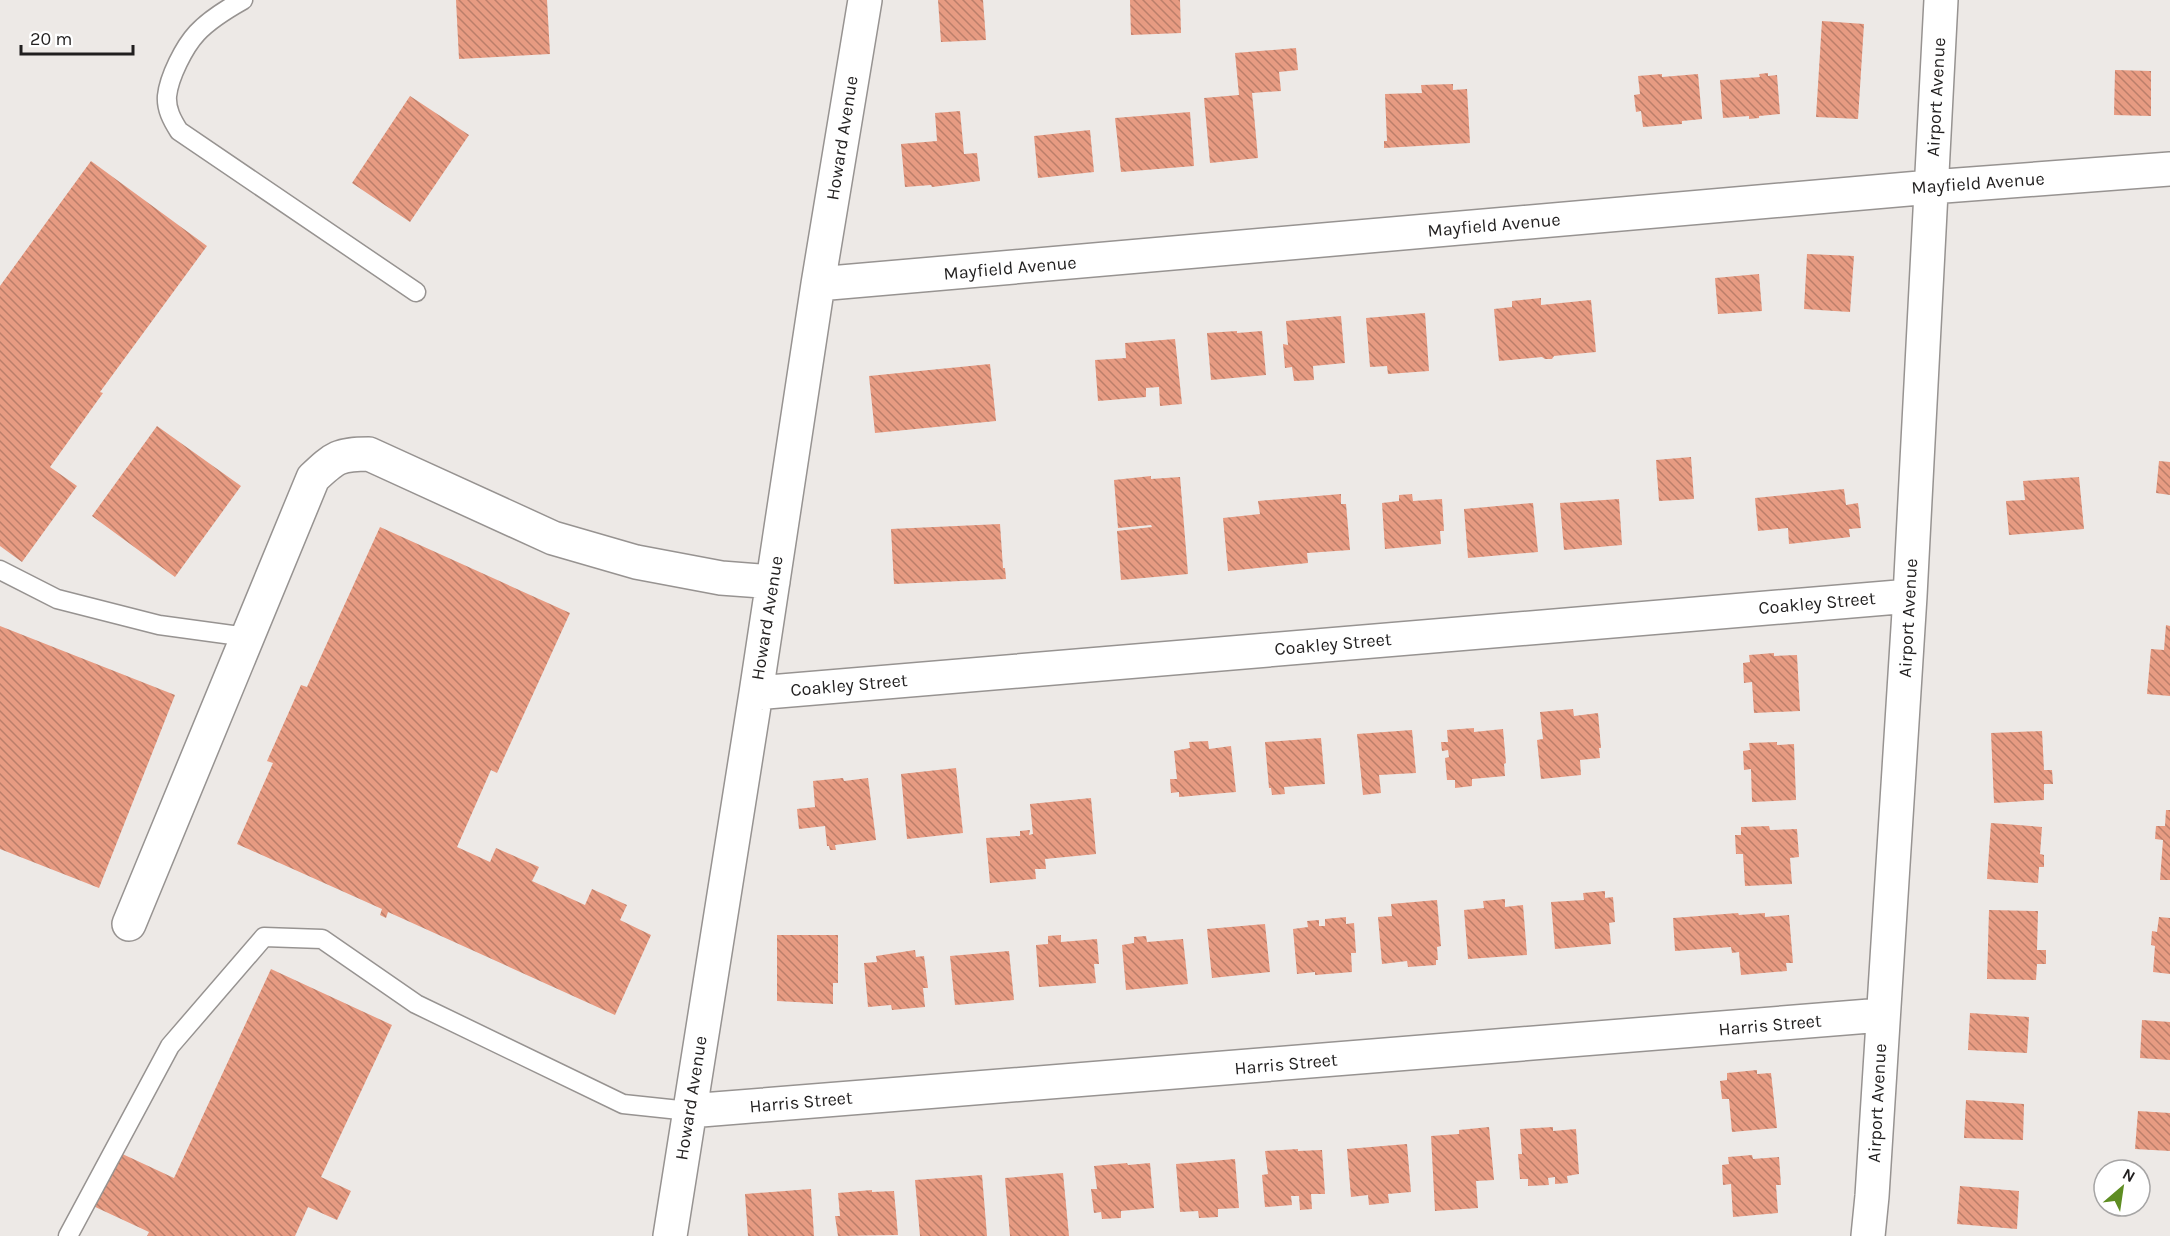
<svg xmlns="http://www.w3.org/2000/svg" width="2170" height="1236" font-family="Karla,sans-serif">
<defs>
<pattern id="building-back-hatch" width="6" height="6" patternUnits="userSpaceOnUse" patternTransform="scale(1.5)"><rect width="6" height="6" fill="#e79b82"/><path d="M-1 5l2 2M0 0l6 6M5-1l2 2" fill="none" stroke="#bb7e6a"/></pattern>
</defs>
<rect width="100%" height="100%" fill="#ede9e6"/>
<path fill="url(#building-back-hatch)" d="M456 0H547L550 54 459 59Z
M938 0H983L986 40 941 42Z
M1130 0H1180L1181 33 1131 35Z
M1822 21 1864 24 1858 119 1816 117Z
M1296 48 1298 70 1279 72 1281 91 1252 93 1258 158 1210 163 1204 98 1239 95 1235 53Z
M2115 70 2151 71V116L2114 115Z
M1768 73V76L1777 75 1780 114 1759 116V118L1749 119V116L1723 118 1720 80 1760 77 1759 74Z
M1662 74V77L1698 74 1702 119 1682 121V124L1643 127 1641 111 1636 112 1634 95 1640 94 1638 76Z
M1453 84V90L1467 89 1470 143 1384 148V141H1387L1385 94 1422 93 1421 85Z
M410 96 469 135 410 222 352 183Z
M960 111 964 154 977 153 980 181 932 187 931 185 905 187 901 144 937 141 935 113Z
M1190 112 1194 166 1121 172 1115 118Z
M1090 130 1094 172 1038 178 1034 136Z
M91 161 207 246 100 392 103 393 50 467 77 486 22 562 0 546V286Z
M1807 254 1854 256 1850 312 1804 309Z
M1759 274 1762 311 1718 314 1715 278Z
M1541 298V305L1591 300 1596 352 1554 356 1552 359H1545L1542 357 1499 361 1494 309 1512 307V301Z
M1425 313 1429 371 1388 374 1387 366 1370 367 1366 318Z
M1341 316 1345 363 1313 366 1314 380 1294 381 1292 367 1285 368 1283 344 1288 345 1286 321Z
M1237 331V333L1262 331 1266 375 1211 380 1207 333Z
M1175 339 1182 404 1160 406 1159 387 1146 388V397L1098 401 1095 360 1126 358 1125 343Z
M990 364 996 421 875 433 869 376Z
M157 426 241 486 175 577 92 516Z
M1691 457 1694 499 1659 501 1656 460Z
M2159 461 2170 462V495L2156 493Z
M1151 476V479L1180 477 1188 574 1121 580 1117 531 1152 527 1151 525 1118 528 1114 480Z
M2079 477 2084 529 2009 535 2006 501 2025 500 2023 481Z
M1844 489 1846 505 1858 503 1861 528 1849 529 1850 537 1789 544 1788 528 1758 531 1755 498Z
M1341 494V504H1346L1350 550 1307 553 1308 563 1228 571 1223 518 1260 514 1258 501Z
M1412 494 1413 501 1442 499 1444 531H1440L1441 544 1385 549 1382 503 1399 501V495Z
M1619 499 1622 545 1564 550 1560 503Z
M1533 503 1538 552 1468 558 1464 509Z
M1000 524 1003 568H1005L1006 579 894 584 891 529Z
M380 527 570 613 497 773 491 770 457 847 490 862 496 848 539 867 532 881 585 905 592 889 627 905 620 920 651 935 615 1015 388 912 386 918 380 915 382 909 237 844 273 763 267 761 301 685 307 687Z
M2166 625 2170 626V696L2147 694 2151 649 2164 650Z
M0 626 175 695 99 888 0 849Z
M1774 653V656L1797 655 1800 711 1754 713 1752 682 1744 683 1743 663 1750 662 1749 655Z
M1573 709 1574 716 1598 713 1601 748H1599L1600 758 1580 760 1581 775 1541 779 1537 740 1543 739 1540 712Z
M1474 728V732L1503 729 1506 763 1504 764 1505 776 1472 779V786L1455 788V780H1447L1445 758 1449 757 1448 750 1442 751 1441 742H1448L1447 730Z
M1412 730 1416 773 1379 775 1381 793 1363 795 1357 734Z
M2042 731 2044 770H2052L2053 784H2044V800L1994 803 1991 733Z
M1321 738 1325 784 1284 787 1285 794 1272 795 1271 788H1269L1265 742Z
M1208 741 1209 749 1231 746 1236 792 1179 797V792L1171 793 1170 779H1177L1174 751 1190 748 1189 742Z
M1777 742V745L1794 744 1796 800 1752 802 1751 769 1744 770 1743 751 1750 750 1749 743Z
M956 768 963 833 907 839 901 774Z
M843 778 844 781 868 778 876 840 835 845 836 850H830L829 846H827L825 826 799 829 797 809 815 807 813 781Z
M1091 798 1096 854 1045 859 1046 869H1035L1036 879 990 883 986 838 1020 836V831L1030 830 1029 835 1033 834 1030 804Z
M2166 810H2170V880H2160L2163 840 2155 839 2156 826H2165Z
M1991 823 2042 827 2040 854 2044 855V867H2039L2038 883 1987 879Z
M1769 826 1770 830 1797 829 1799 857 1790 858 1792 884 1745 886 1743 854H1736L1735 835H1741V827Z
M1605 891V898L1613 897 1615 922 1609 923 1611 944 1555 949 1551 902 1584 900 1583 893Z
M1505 899V907L1523 905 1527 955 1468 959 1464 910 1484 908 1483 901Z
M1437 900 1441 946 1437 947 1438 960H1436V965L1408 967 1407 961 1382 964 1378 917 1392 916 1391 904Z
M1989 910 2038 911 2037 950H2046V964H2037L2036 980 1987 979Z
M1738 913 1739 915 1765 913V917L1789 915 1793 963H1786L1787 971 1741 975 1739 952 1732 953 1731 947 1675 951 1673 918Z
M1346 917V924L1354 923 1356 953H1351L1352 972 1315 975V972L1297 974 1293 929 1308 927 1307 921 1319 920V926H1325V919Z
M2159 917 2170 918V974L2153 972 2155 946 2151 945 2152 931 2157 932Z
M1265 924 1270 972 1212 978 1207 929Z
M777 935H838V983H833V1004L777 1001Z
M1061 935V942L1097 939 1099 964H1094L1096 983 1039 987 1036 945 1048 944V936Z
M1146 936 1147 942 1183 939 1188 984 1126 990 1122 945 1134 943V937Z
M915 950 916 957 924 956 928 988H923L925 1007 892 1010 891 1005 868 1007 864 963 877 962 876 956Z
M1009 951 1014 1000 955 1005 950 956Z
M271 969 392 1025 321 1177 351 1191 337 1220 308 1207 295 1236H147L149 1232 91 1205 116 1151 174 1178Z
M1970 1013 2029 1017 2027 1053 1968 1050Z
M2142 1020 2170 1022V1060L2140 1058Z
M1757 1070V1074L1771 1073 1777 1128 1732 1132 1729 1099H1722L1720 1081 1727 1080V1073Z
M1966 1100 2024 1104 2023 1140 1964 1138Z
M2138 1111 2170 1113V1151L2135 1149Z
M1489 1127 1494 1180 1476 1181 1478 1208 1435 1211 1431 1136 1459 1134V1130Z
M1553 1127V1131L1576 1129 1579 1174 1567 1176 1568 1183 1555 1184V1177L1548 1178 1549 1185 1528 1186V1179H1520L1518 1154H1522L1520 1129Z
M1407 1144 1411 1192 1388 1194 1389 1203 1369 1205 1368 1195 1351 1197 1347 1149Z
M1298 1149V1151L1322 1150 1325 1194H1311L1312 1209 1300 1210 1299 1196H1291L1292 1205 1265 1207 1262 1175 1268 1174 1265 1151Z
M1752 1155 1753 1159 1779 1157 1781 1185H1776L1778 1213 1733 1217 1731 1184 1723 1185 1722 1165 1729 1164 1728 1157Z
M1235 1159 1239 1208 1218 1209V1217L1199 1218 1198 1211 1180 1212 1176 1164Z
M1127 1163 1128 1165 1150 1163 1154 1208 1121 1211V1218L1102 1219 1101 1212 1094 1213 1091 1189H1097L1094 1166Z
M1063 1173 1069 1236H1010L1005 1178Z
M982 1175 987 1236H920L915 1180Z
M1960 1186 2019 1191 2017 1229 1957 1224Z
M811 1189 814 1236H748L745 1194Z
M872 1190V1192L894 1191 898 1235 838 1236 835 1216H840L838 1193Z"/>
<g fill="none" stroke-linecap="round" stroke-linejoin="round">
<defs>
<path id="service" d="M243 0C227 9 210 19 197 33 184 47 169 77 167 96 166 109 172 120 179 131L416 292
M0 570 57 599 159 625 247 637
M68 1236 170 1046 264 937 322 939 416 1004 623 1104 689 1111"/>
<path id="minor" d="M818 284 1931 187 2170 169
M756 693 1910 596
M129 924 313 478C335 457 339 454 369 454L553 538 636 562 721 578 773 582
M689 1111 1882 1015
M670 1236 756 693 818 284 865 0
M1868 1236 1872 1196 1910 596 1941 0"/>
</defs>
<use href="#service" stroke="#979391" stroke-width="21"/>
<use href="#minor" stroke="#979391" stroke-width="36"/>
<use href="#service" stroke="#fff" stroke-width="18"/>
<use href="#minor" stroke="#fff" stroke-width="33"/>
</g>
<g text-anchor="middle" dominant-baseline="central" stroke-width="4.5" stroke-linejoin="round" paint-order="stroke">
<g font-size="18" fill="#211f1f" stroke="#fff">
<text transform="translate(1936 97) rotate(-87)">Airport Avenue</text>
<text transform="translate(842 138) rotate(-81)">Howard Avenue</text>
<text transform="translate(1978 183) rotate(-4)">Mayfield Avenue</text>
<text transform="translate(1494 225) rotate(-5)">Mayfield Avenue</text>
<text transform="translate(1010 268) rotate(-5)">Mayfield Avenue</text>
<text transform="translate(1817 603) rotate(-5)">Coakley Street</text>
<text transform="translate(767 618) rotate(-81)">Howard Avenue</text>
<text transform="translate(1908 618) rotate(-87)">Airport Avenue</text>
<text transform="translate(1333 644) rotate(-5)">Coakley Street</text>
<text transform="translate(849 685) rotate(-5)">Coakley Street</text>
<text transform="translate(1770 1025) rotate(-5)">Harris Street</text>
<text transform="translate(1286 1064) rotate(-5)">Harris Street</text>
<text transform="translate(691 1098) rotate(-81)">Howard Avenue</text>
<text transform="translate(801 1102) rotate(-5)">Harris Street</text>
<text transform="translate(1877 1103) rotate(-87)">Airport Avenue</text>
</g>
</g>
<g transform="translate(2122 1188) rotate(29)"><circle r="28" fill="#ffffff" stroke="#a6a5a5" stroke-width="1.5"/>
<path d="M0-4.5L10 22L0 15L-10 22Z" fill="#5e8d22"/>
<text y="-9" font-size="16" font-weight="bold" text-anchor="middle" fill="#211f1f">N</text>
</g>
<path d="M21 45v9h112v-9" fill="none" stroke="#211f1f" stroke-width="3"/>
<text x="30" y="45" font-size="18" fill="#211f1f" stroke="#ffffff" stroke-width="4.5" paint-order="stroke">20 m</text>
</svg>
